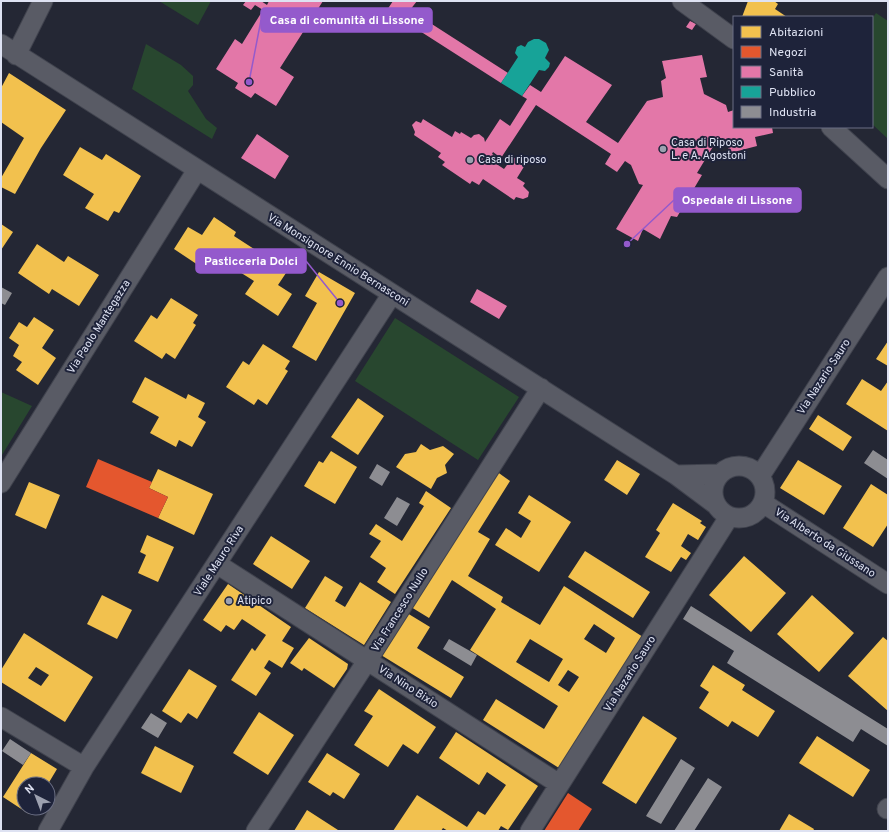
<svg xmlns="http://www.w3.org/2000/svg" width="889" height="832" font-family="Overpass,sans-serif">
<rect width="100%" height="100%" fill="#242734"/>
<path fill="#28472f" d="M159 1H211L198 25Z
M876 13 888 21V139L872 124V19Z
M146 44 181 65 193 76V85L188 91 206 119 217 128 212 139 132 89Z
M395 318 519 397 478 460 355 381Z
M1 392 32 406 2 455H1Z"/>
<path fill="#f2c14e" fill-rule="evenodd" d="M748 1H774L778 4 775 9 787 17H742Z
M9 73 66 110 41 148 15 194 1 187V178L24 138 1 122V88Z
M80 147 102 160 106 154 141 176 119 213 114 211 108 221 85 208 94 194 63 175Z
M214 217 236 232 234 236 262 254 264 251 290 267 278 285 292 294 278 316 245 294 254 281 216 257 207 271 174 249 188 227 202 235Z
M1 224 13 232 1 250Z
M37 244 64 262 68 256 99 275 79 306 52 289 49 294 18 273Z
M319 272 355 293 316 361 292 347 317 303 305 296Z
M171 298 198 315 193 323 196 325 175 359 166 353 162 359 134 341 151 315 157 319Z
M34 317 54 330 42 348 56 358 38 385 16 370 22 362 13 356 19 345 9 338 19 322 27 327Z
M888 341V366L876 359Z
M263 344 290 361 285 369 288 371 267 405 258 399 254 405 226 387 243 361 249 365Z
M145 377 186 399 188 394 205 403 198 417 206 422 192 447 179 440 176 447 150 433 159 417 132 402Z
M862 379 881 391 888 381V431L846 404Z
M358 398 384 416 358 455 331 437Z
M818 415 852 437 843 451 809 429Z
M421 444 430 450 443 446 454 454 445 465 447 473 437 478 431 489 396 467 405 454 416 452Z
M331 451 357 467 335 504 304 486 319 461 323 463Z
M617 460 640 474 627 495 604 480Z
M798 460 842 486 824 515 780 488Z
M158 469 213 494 194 535 158 518 168 497 149 488Z
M496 471 510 481 478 532 490 539 468 576 503 597 501 602 540 625 564 586 643 637 559 768 483 720 496 699 544 729 558 706 470 650 496 609 452 580 429 618 411 607ZM594 624 615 638 606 653 584 639ZM530 639 563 659 549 682 516 662ZM568 670 579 677 569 692 558 685Z
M29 482 60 495 46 529 15 515Z
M871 484 888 495V524L873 547 843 528Z
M426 491 451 508 395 594 377 582 386 568 370 557 381 541 369 534 376 524 402 541 424 506 419 503Z
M529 495 571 522 539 572 495 545 506 528 521 538 531 521 518 513Z
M673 503 702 521 700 523 706 527 698 540 688 534 681 546 691 553 686 560 681 557 671 572 645 557 660 533 656 530Z
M147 535 174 547 158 582 138 573 146 555 140 552Z
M271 536 310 561 292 589 253 564Z
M585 551 650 592 633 618 568 577Z
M744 556 786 593 751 632 709 595Z
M325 576 343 587 335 601 345 607 360 582 391 602 364 645 305 608Z
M228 584 291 627 282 641 294 648 282 668 269 660 264 668 271 673 256 696 231 680 252 648 255 651 266 635 242 619 234 630 226 625 221 632 203 620Z
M102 595 132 610 117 639 87 624Z
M812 595 854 633 819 672 777 634Z
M407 613 430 627 417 648 464 677 451 698 381 655Z
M24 633 93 677 65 722 1 682V670ZM36 667 49 675 41 686 28 678Z
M883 637 888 641V711L848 676Z
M309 638 348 664 347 669 334 688 304 668 302 671 290 663Z
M713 665 745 685 742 690 775 711 758 737 732 721 728 727 699 708 709 692 700 686Z
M189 669 217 686 197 719 188 713 181 723 162 711Z
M379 689 436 727 418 754 403 744 388 767 354 745 373 716 364 711Z
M259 712 294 735 268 775 233 753Z
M643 716 677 738 636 804 602 783Z
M456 732 538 786 508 830 501 826 498 831H448L443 828 441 831H393L417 795 467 827 478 811 485 815 506 785 487 772 479 785 439 758Z
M817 736 870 770 853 797 799 763Z
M155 746 194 766 181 793 141 773Z
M31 753 57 769 48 784H24V808H33L29 814 3 797Z
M327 753 360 774 344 799 333 792 330 796 308 782Z
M307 810 338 830 337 831H294Z
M789 814 814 829 813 831H779Z"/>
<path fill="#e4572e" d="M98 459 152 482 149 488 168 497 158 518 86 487Z
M568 793 592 809 578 831H544Z"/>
<path fill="#e377a8" d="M246 1H261L267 5 269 1H323L280 68 294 77 276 106 255 93 251 98 235 88 238 83 216 69 235 39 242 44 263 10 255 5 251 10 243 5Z
M393 1H417L410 10 508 73 501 83 387 10Z
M690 21 696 24 692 30 686 27Z
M702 55 707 77 700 78 704 94 726 105 728 112 734 110V127H772L773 133 755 137 757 146 730 153 726 141 714 145 697 173 702 175 677 217 671 216 660 239 643 229 638 241 616 229 643 185 639 184 631 165 625 161 617 172 605 164 611 154 536 105 501 158 493 152 492 154 499 158 495 163 504 169 513 157 525 165 517 178 525 183 523 186 529 192 528 197 523 199 516 197 514 200 483 179 479 185 472 181 470 184 442 165 445 162 438 157 441 153 414 135 415 132 412 125 416 121 421 123 423 119 452 137 455 131 460 134 461 132 471 138 474 135 479 134 484 138 485 142 500 119 510 126 527 99 522 96 530 85 541 92 565 56 612 85 586 122 618 143 647 101 663 97 661 81 666 78 662 61Z
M257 134 289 156 275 179 241 158Z
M477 289 507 306 499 319 470 302Z"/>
<path fill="#17a398" d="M534 39H539L546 43 549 50 545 58 550 63 549 67 545 71 539 70 522 96 501 83 518 57 515 53 517 47 521 45 525 47 528 42Z"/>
<path fill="#8d8d92" d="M1 287 12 293 5 305 1 303Z
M873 450 888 460V479L864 463Z
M377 464 390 472 382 486 369 478Z
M397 497 410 504 397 526 384 518Z
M691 606 888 729V746L861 729 853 742 727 663 734 651 683 619Z
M449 639 477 655 471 666 443 649Z
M151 713 167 723 158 738 141 728Z
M10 739 31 753 23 765 2 751Z
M681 759 695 768 661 824 646 816Z
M708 778 722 787 694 831H674Z"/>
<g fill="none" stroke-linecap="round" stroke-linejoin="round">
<defs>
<path id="minor" d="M682 1 734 39
M1 44 676 475 715 504
M16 55 43 1
M831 127 888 179
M713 492a26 26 0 1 1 52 0a26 26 0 1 1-52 0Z
M676 475 720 474
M760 476 888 277
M1 483 197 170
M763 503 888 584
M217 564 559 784
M1 717 84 767
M887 809 888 808
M48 831 84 767 392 294
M256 831 367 661 541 388
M530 831 729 517"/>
</defs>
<use href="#minor" stroke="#40434e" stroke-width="21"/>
<use href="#minor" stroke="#595b65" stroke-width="19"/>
</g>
<g fill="#9da1b0" stroke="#1e233a" stroke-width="1.5">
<circle cx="663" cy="149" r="4"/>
<circle cx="470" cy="160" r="4"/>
<circle cx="229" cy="601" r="4"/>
</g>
<g text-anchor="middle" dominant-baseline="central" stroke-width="4" stroke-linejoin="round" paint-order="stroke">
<g font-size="11" fill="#dee2f2" stroke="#1e233a" text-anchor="start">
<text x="671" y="143">Casa di Riposo<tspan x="671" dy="13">L. e A. Agostoni</tspan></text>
<text x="478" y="160">Casa di riposo</text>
<text x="237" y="601">Atipico</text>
</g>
<g font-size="11" fill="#dee2f2" stroke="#1e233a">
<text transform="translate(338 260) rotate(32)">Via Monsignore Ennio Bernasconi</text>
<text transform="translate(99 327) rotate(-58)">Via Paolo Mantegazza</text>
<text transform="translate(824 377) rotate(-57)">Via Nazario Sauro</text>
<text transform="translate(825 543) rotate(33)">Via Alberto da Giussano</text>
<text transform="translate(219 561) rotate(-57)">Viale Mauro Riva</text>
<text transform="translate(400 610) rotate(-58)">Via Francesco Nullo</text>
<text transform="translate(630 674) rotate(-58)">Via Nazario Sauro</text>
<text transform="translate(408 687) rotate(33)">Via Nino Bixio</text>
</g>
</g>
<path fill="none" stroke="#945acc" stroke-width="1.5" d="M249 82L261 20M627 244L674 200M340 303L306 261"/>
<g fill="#945acc" stroke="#1e233a" stroke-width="1.5">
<circle cx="249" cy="82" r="4"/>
<circle cx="627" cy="244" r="4"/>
<circle cx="340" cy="303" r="4"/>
</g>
<g fill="#945acc" stroke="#945acc" stroke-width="1.5">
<rect x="261" y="8" width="171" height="24" rx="4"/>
<rect x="674" y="188" width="127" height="24" rx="4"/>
<rect x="196" y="249" width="110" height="24" rx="4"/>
</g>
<g font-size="12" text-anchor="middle" font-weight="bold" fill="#fff">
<text x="347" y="24">Casa di comunità di Lissone</text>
<text x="737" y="204">Ospedale di Lissone</text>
<text x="251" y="265">Pasticceria Dolci</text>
</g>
<rect width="889" height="832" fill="none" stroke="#dee2f2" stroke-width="4"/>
<rect x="733" y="16" width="140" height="112" fill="#1e233a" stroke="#6b6f84"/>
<rect x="741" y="26" width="20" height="12" fill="#f2c14e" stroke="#6b6f84"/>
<text x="769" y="36" font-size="12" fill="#dee2f2">Abitazioni</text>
<rect x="741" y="46" width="20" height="12" fill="#e4572e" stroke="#6b6f84"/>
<text x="769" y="56" font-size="12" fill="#dee2f2">Negozi</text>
<rect x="741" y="66" width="20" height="12" fill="#e377a8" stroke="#6b6f84"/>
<text x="769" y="76" font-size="12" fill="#dee2f2">Sanità</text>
<rect x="741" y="86" width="20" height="12" fill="#17a398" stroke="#6b6f84"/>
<text x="769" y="96" font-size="12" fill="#dee2f2">Pubblico</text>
<rect x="741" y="106" width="20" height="12" fill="#8d8d92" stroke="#6b6f84"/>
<text x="769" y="116" font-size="12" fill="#dee2f2">Industria</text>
<g transform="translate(36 796) rotate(318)"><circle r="19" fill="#1e233a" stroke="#6b6f84"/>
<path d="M0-3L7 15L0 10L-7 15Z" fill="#9da1b0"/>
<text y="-6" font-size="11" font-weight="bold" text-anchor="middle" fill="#dee2f2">N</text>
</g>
</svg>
